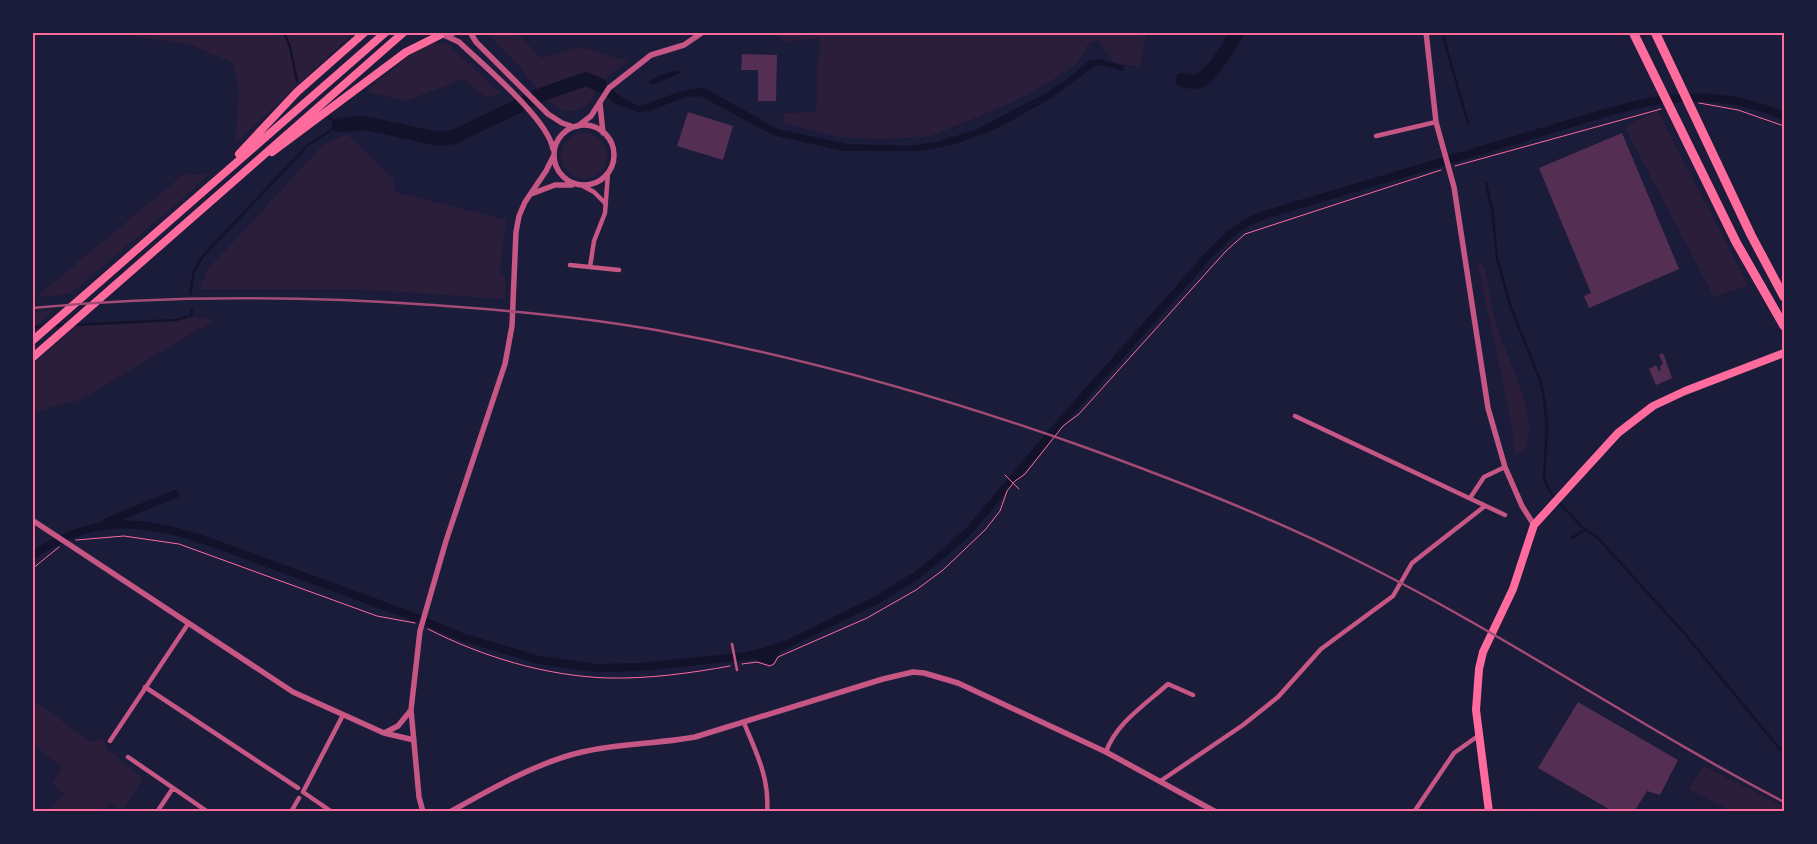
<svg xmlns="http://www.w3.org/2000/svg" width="1817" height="844" font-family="Helvetica,sans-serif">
<rect width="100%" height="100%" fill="#1b1b3a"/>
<path fill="#2a1e3b" d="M132 33H353L235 144 239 91 233 63 189 44 136 37Z
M487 33H517L541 58 578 47 628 61 601 82 593 77 591 84 598 89C594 95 588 106 581 109 554 121 533 82 519 66 509 55 497 44 487 33Z
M771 33H1147L1140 67 1114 63 1098 40 1089 43 1076 64 1047 84 1009 104 931 136 882 139 840 137 782 123 784 113 816 112 818 55H821L819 38 785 42Z
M434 42 449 45 500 93 486 98 463 79 406 101 368 92 370 87 418 49Z
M1657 110 1748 285 1714 297 1625 128Z
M561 156a23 23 0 1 1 46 0a23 23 0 1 1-46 0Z
M347 134 393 178 395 192 506 220 499 274 505 275V299L354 289H200L207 270 323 145Z
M184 174 208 175 180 201 71 293 35 298Z
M1478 263H1481L1485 269C1489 290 1492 310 1498 330 1509 363 1541 418 1524 452L1515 454C1508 390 1489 327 1478 263Z
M54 309 33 329V312Z
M191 316 214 320 80 400 33 412V365L76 325 175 320Z
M36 703 92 742 103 737 107 749 143 778 122 811 110 803 104 811H46L64 794 52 783 62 767 33 744V706Z
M1704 766 1784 807V811H1732L1688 789Z"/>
<path fill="#12122b" d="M1232 33H1241C1226 48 1219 69 1202 86L1181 84 1182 80C1186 78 1190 78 1193 76 1211 65 1221 51 1232 33Z
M1100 59 1124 66 1123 71 1101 65 1095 66 1048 100 994 130 956 144 921 151H843L773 135 701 96 686 97 649 111 638 112 614 103 591 84 584 83 585 75C606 80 619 100 640 106L685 90 705 88 777 129 847 144 909 146 940 141 975 130 1039 97 1066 80 1089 61Z
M679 70 680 73 653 85 648 82 660 75Z
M785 645 773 663 769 665 747 656Z"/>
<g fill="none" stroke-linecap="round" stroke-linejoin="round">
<path stroke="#12122b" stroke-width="2.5" d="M284 32 290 47 297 81
M1442 32 1468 123
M329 118 339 125
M1486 183 1492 209 1497 258 1511 308 1540 380 1544 397 1547 425 1544 479 1552 495 1581 526 1598 538 1684 633 1784 754
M190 294 194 271 203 256 308 145 339 125
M74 325 175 320 191 316 192 309
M54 326 66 325
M32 327 46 326
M1572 538 1586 529"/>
<path stroke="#12122b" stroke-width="8" d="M107 522 175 494
M32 556C92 514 144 519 210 542L412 616 462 637 539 660 596 668 640 667 747 656 767 651 785 645 875 601 916 576 944 553 968 532 1060 423 1209 255 1231 233 1248 222 1264 215 1612 111 1648 102C1697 93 1739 97 1784 116"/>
<path stroke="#12122b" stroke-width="14" d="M1182 80C1187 81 1193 83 1198 82 1212 78 1229 44 1238 32
M339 125 364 123 439 139 454 137 543 94 586 79 600 85"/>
</g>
<path fill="#542f53" d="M742 54 777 55 776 101H758V70H741Z
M688 112 733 126 723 160 677 146Z
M1622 133 1679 269 1589 308 1584 296 1591 293 1539 168Z
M1663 353 1672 378 1656 385 1649 369 1656 365 1659 371 1661 370 1660 366 1663 364 1659 355Z
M1578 702 1678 760 1660 795 1647 791 1634 812H1614L1538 768Z"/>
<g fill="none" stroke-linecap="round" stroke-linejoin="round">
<path stroke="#ff6b9d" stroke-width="1" d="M1699 103 1738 110 1784 126
M1455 166 1661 109
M1005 475 1019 489
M76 540 124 536 179 544 377 616 415 623
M32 569 59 547
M428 629C483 657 546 676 608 678 649 679 691 673 730 666
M742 664 757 662 770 666 774 664 778 657 867 618 916 590 943 570 985 530 1000 511 1007 491 1015 481 1025 474 1063 426 1079 414 1226 251 1245 234 1441 170"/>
<path stroke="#c65784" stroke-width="2.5" d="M732 644 737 670"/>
<path stroke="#c65784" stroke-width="4.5" d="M1376 136 1436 122
M581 185 594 192 605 203
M570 265 619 270
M590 267 594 241 605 213 608 173
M1295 416 1505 515
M1470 498 1484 477 1505 467
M145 687 298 788
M744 723C756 752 770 779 767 812
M110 741 188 624
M1106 752C1116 723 1146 704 1168 684L1193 695
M128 757 208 812
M1162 780 1243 725 1278 697 1321 649 1393 596 1412 563 1485 506
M1530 811 1532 812
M157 812 173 788
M291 812 299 798
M332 812 303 792 343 715
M1414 812 1454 753 1478 736"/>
<path stroke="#c65784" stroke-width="5.5" d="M433 32 446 36 456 32
M470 32 476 42 548 114 562 123 574 127
M1426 32 1436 122 1454 187 1488 408 1505 467 1522 506 1534 525
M446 36 459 42C483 65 548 119 553 149
M600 104 603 133
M554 155a30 30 0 1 1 60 0a30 30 0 1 1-60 0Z
M578 126 591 116 609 88 651 55 684 45 703 32
M531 194 555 185H572
M32 520 293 692 384 733 414 740
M384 733 398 726 411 710
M423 812 419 797 411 710 420 631 446 541 505 364 512 326 516 232 519 216 525 202 546 171 554 155
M450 812C489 790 538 762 582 752 619 743 658 744 695 737L883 679 913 672 924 673 958 683 1106 752 1216 812"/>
<path stroke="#ff6b9d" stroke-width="8" d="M1489 812 1476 710 1479 669 1483 652 1513 589 1534 525 1618 433 1653 406 1685 391 1784 353"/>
<path stroke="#ff6b9d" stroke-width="8" d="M272 152 406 52 440 35
M239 154 297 92 365 32
M32 341 386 32
M32 358 404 32"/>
<path stroke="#ff6b9d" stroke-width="9" d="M1633 32 1736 242 1784 326
M1655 32 1751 235 1784 297"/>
<path stroke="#a44b75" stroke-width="2.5" d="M32 308C166 295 300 296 433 305 507 310 582 317 656 330 803 357 947 398 1087 448 1177 481 1268 516 1354 559 1502 632 1638 726 1784 802"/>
</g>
<rect width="1817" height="844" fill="none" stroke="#1b1b3a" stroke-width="68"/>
<rect x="34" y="34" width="1749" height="776" fill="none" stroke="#ff6b9d" stroke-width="2"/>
</svg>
